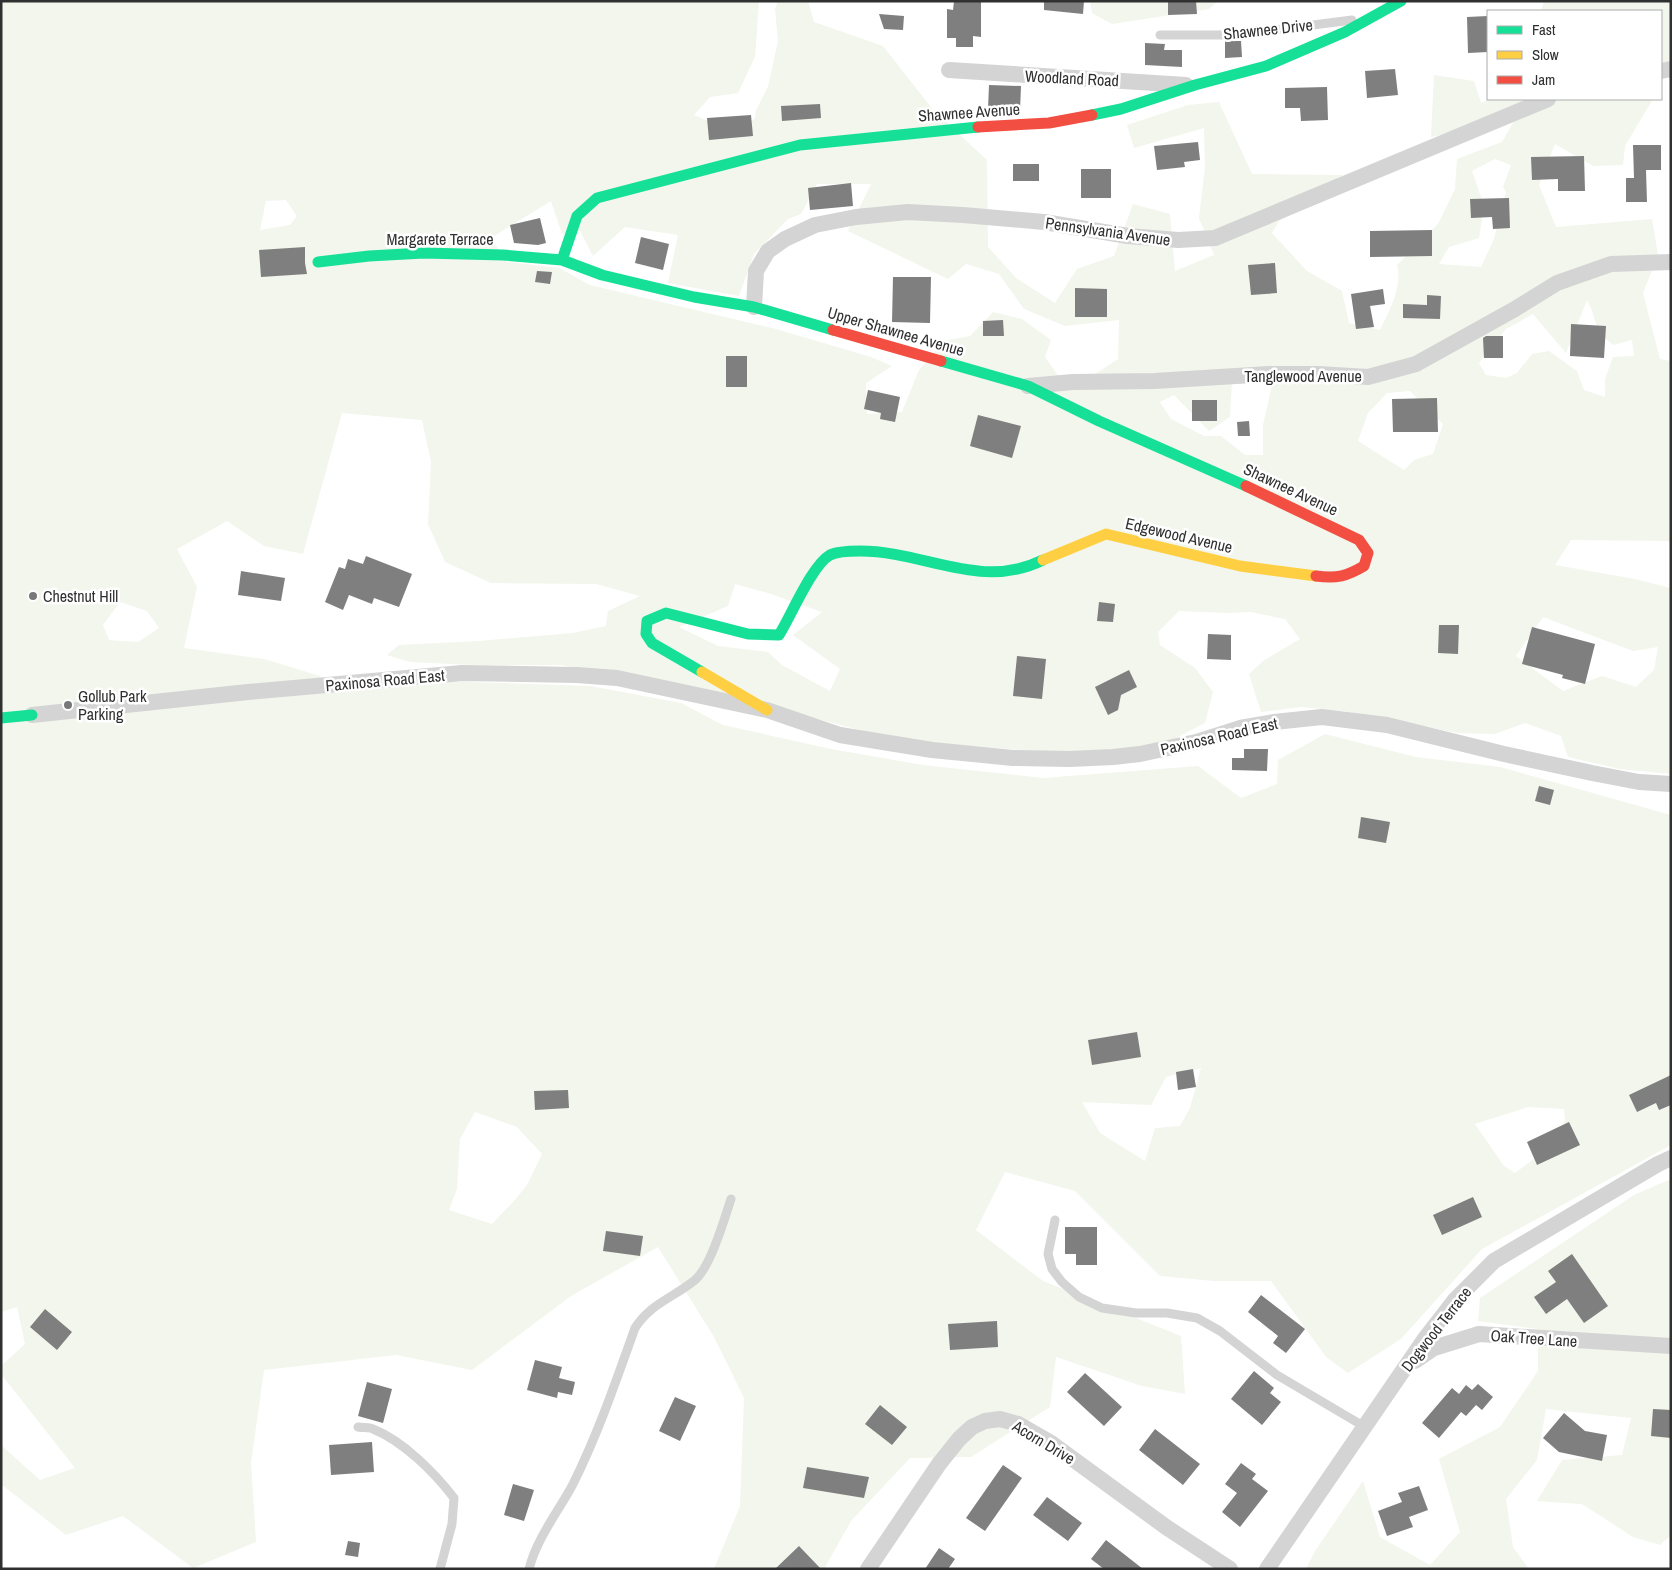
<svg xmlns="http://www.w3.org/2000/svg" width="1672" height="1570" font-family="'Archivo Narrow',sans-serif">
<rect width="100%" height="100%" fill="#fff"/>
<path fill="#f2f6ec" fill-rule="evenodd" d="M1 1H759L755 57 738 93 710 97 694 115 732 131 742 128 755 118 756 110 768 87 778 41 775 9 778 1H808L814 22 883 46 934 111 987 160 988 247 1016 278 1055 303 1077 269 1114 256 1133 204 1170 214 1175 271 1214 255 1199 218 1205 167 1204 128 1134 148 1127 125 1188 105 1219 102 1252 174 1343 175 1279 221 1272 233 1307 271 1342 291 1349 323 1380 330C1389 311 1403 287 1397 265L1438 224 1455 189 1457 159 1502 142 1514 121 1431 137 1434 75 1474 81 1481 103 1492 99H1653L1625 146 1623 165 1593 166 1555 144 1539 185 1556 227 1652 219 1658 255 1643 293 1660 359 1671 361V541L1571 540 1555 565 1635 579 1671 588V774L1620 769 1568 757 1561 736 1525 723 1495 734 1458 733 1343 711 1301 707 1261 712 1249 674 1263 661 1300 639 1285 619 1251 612 1228 613 1179 611 1158 632 1160 645 1195 668 1213 692 1205 723 1172 740 1131 750 1078 753 1021 750 897 740 773 707 663 683 562 665H474L410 662 387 655 399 645 479 641 573 633 606 626 608 611 640 596 596 584 491 583 445 562 428 524 431 462 422 420 342 413 303 554 264 546 227 521 177 549 197 587 184 648 264 659 320 676 331 691 440 681 590 686 681 703 723 725 831 749 923 765 1044 778 1198 766 1241 798 1277 784 1278 760 1325 734 1416 757 1500 767 1671 815V1145L1482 1249 1401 1339 1348 1373 1326 1357 1271 1281H1214L1160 1276 1075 1191 1005 1172 976 1230 1043 1281 1181 1336 1185 1394 1142 1386 1056 1357 1050 1407 971 1457 910 1458 851 1521 824 1569H714L740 1506 744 1398 714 1337 658 1247 571 1296 472 1370 396 1355 264 1370 251 1463 256 1542 193 1568 123 1516 66 1535 1 1484V1445L40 1480 75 1468 1 1374V1366L25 1344 17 1307 1 1312ZM1495 159 1511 165 1503 187 1506 192 1494 239 1481 267 1439 264 1449 247 1479 238 1484 206 1472 171ZM817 184H871L848 231 948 279 966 264 999 274 1024 309 1065 326 1119 320 1118 359 1069 391 1045 357 1051 340 1022 319 993 312 970 336 944 341 919 370 902 412 867 414 866 383 892 366 871 357 776 329 590 285 559 268 507 262 491 238 551 201 562 234 580 231 593 256 625 227 678 235 668 283 739 296 754 254 788 219 801 214ZM286 200 297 216 290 225 260 230 266 201ZM1587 300 1591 308 1599 333 1613 345 1632 340 1634 356 1613 357 1605 379V397L1584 390 1577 371 1549 351 1532 354 1517 373 1506 378 1486 375 1479 363 1506 329 1533 314 1566 353ZM1250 372 1272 385 1263 425V455H1245L1221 436H1204L1171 419 1160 402 1174 395 1209 431 1230 417 1232 381ZM1410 391 1443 424 1433 454 1414 460 1404 470 1358 441 1368 413 1387 393ZM735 584 768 593 822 612 793 635 840 669 830 691 782 665 768 652 718 646 679 627 728 606ZM120 602 147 611 159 628 138 642 109 640 103 625ZM1543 617 1633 651 1658 647 1654 670 1636 687 1602 676 1563 691 1516 656ZM1201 1068 1190 1108 1180 1126 1155 1128 1145 1161 1100 1133 1082 1102 1151 1105 1166 1077ZM1528 1107 1564 1109 1565 1120 1555 1143 1515 1173 1504 1166 1475 1124ZM475 1112 517 1127 542 1154 527 1185 514 1201 492 1224 449 1210 457 1189 460 1139Z
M1090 1H1218L1209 9 1112 24 1092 13Z
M1544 1H1671V61L1661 83V11H1541Z
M1671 1179V1535L1660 1545 1633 1537 1582 1504 1537 1501 1562 1460 1622 1455 1631 1418 1546 1409 1537 1460 1506 1499 1513 1547 1529 1569H1306L1315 1551 1363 1481 1380 1537 1430 1565 1460 1532 1439 1459 1500 1427 1538 1371V1329L1478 1321 1480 1298 1634 1195Z"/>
<path fill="#7f7f7f" d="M954 1H981V37L973 36V47H956V38H947V9L953 10Z
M1044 1H1084L1083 14 1044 10Z
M1168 1H1196L1197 14 1168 15Z
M879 14 904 16 903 30 884 29Z
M1488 16V52L1468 53 1467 17Z
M1225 41H1241L1242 57 1225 58Z
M1145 43 1165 44 1164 50H1182V67L1145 65Z
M1395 69 1398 95 1367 98 1365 71Z
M989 85 1021 86 1020 111 988 109Z
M1327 87 1328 120 1301 121 1300 108H1285V88Z
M820 104 821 118 782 121 781 106Z
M751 115 753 136 709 140 707 118Z
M1198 142 1200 160 1184 162 1185 167 1157 170 1154 146Z
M1633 145H1661V170H1646L1647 202H1626V178H1634Z
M1584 156 1585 191H1558V179L1532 180 1531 157Z
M1013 164H1039V181H1013Z
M1081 169H1111V198H1081Z
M851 183 853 206 810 210 808 188Z
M1509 198 1510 228 1493 229 1492 217 1471 218 1470 199Z
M540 218 546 243 538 245 514 243 510 225Z
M1432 230V256L1370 257V231Z
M641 237 669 244 663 270 635 263Z
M305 247V263L307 274 261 277 259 250Z
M1275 263 1277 293 1251 295 1248 265Z
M537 271 552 272 550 284 535 282Z
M893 277H931L930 323 892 322Z
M1075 288 1107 289V317H1075Z
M1383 289 1385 304 1370 306 1374 327 1356 329 1351 294Z
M1427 295 1441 296 1440 319 1403 318V304L1427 305Z
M1003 320 1004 336H983V321Z
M1571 324 1606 326 1604 358 1570 356Z
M1486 336H1503V358H1484L1483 338Z
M726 356H747V387H726Z
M868 390 900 397 895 422 880 419 881 413 864 409Z
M1437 398 1438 432H1393L1392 399Z
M1192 400H1217V421H1192Z
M978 415 1021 426 1012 458 970 446Z
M1249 421 1250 436H1238L1237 422Z
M366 556 412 574 399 607 374 598 372 604 349 595 343 610 325 602 339 567 345 569 348 559 363 564Z
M241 571 285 578 281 601 238 595Z
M1099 602 1115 604 1113 622 1097 621Z
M1439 625H1459L1458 654 1438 653Z
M1532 627 1595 644 1585 684 1562 678 1563 675 1522 664Z
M1208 634 1231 635V660L1207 659Z
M1017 656 1046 659 1042 699 1013 696Z
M1129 670 1137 687 1121 695 1118 710 1108 715 1095 687Z
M1244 749H1268L1267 771 1232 770V758H1244Z
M1539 786 1554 790 1550 805 1535 801Z
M1361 817 1390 822 1386 843 1358 838Z
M1137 1032 1141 1057 1092 1065 1088 1040Z
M1193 1069 1196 1087 1178 1090 1176 1072Z
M1671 1075V1105L1659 1110 1656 1103 1637 1112 1629 1095Z
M568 1090 569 1108 535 1110 534 1091Z
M1569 1122 1580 1145 1537 1165 1527 1142Z
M1473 1197 1482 1217 1442 1235 1433 1215Z
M1065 1227H1097V1265H1076V1254H1065Z
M606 1231 643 1236 640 1256 603 1251Z
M1572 1254 1608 1306 1584 1323 1567 1299 1546 1314 1534 1297 1556 1282 1548 1271Z
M1261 1295 1305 1329 1286 1353 1273 1343 1278 1336 1248 1312Z
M45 1309 72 1332 57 1350 30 1327Z
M997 1321 998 1347 950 1350 948 1324Z
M535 1360 562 1367 559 1378 575 1382 572 1395 558 1392 557 1398 527 1390Z
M1254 1371 1274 1388 1270 1393 1281 1402 1262 1425 1231 1399Z
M1085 1373 1122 1407 1104 1426 1067 1392Z
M367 1382 392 1389 383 1423 358 1416Z
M1478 1384 1493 1397 1482 1410 1476 1405 1466 1416 1461 1412 1439 1438 1422 1423 1452 1388 1459 1394 1466 1385 1472 1390Z
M675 1397 696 1406 680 1441 659 1431Z
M880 1405 907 1427 892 1445 865 1424Z
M1653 1409 1671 1410V1438L1651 1436Z
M1564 1413 1585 1431 1607 1435 1602 1461 1559 1452 1543 1438Z
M1155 1429 1200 1464 1183 1485 1139 1450Z
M372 1442 374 1472 331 1475 329 1445Z
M1241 1463 1256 1474 1252 1479 1268 1491 1240 1527 1222 1512 1237 1493 1225 1484Z
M1003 1465 1022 1478 985 1531 966 1518Z
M807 1467 869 1477 864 1498 803 1488Z
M513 1484 534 1490 524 1521 504 1515Z
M1419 1486 1428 1510 1409 1517 1413 1527 1387 1536 1378 1511 1402 1502 1398 1493Z
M1047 1497 1082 1523 1068 1541 1033 1515Z
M1106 1540 1143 1569H1104L1091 1559Z
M348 1541 360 1543 358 1557 345 1555Z
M799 1546 821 1569H775Z
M939 1548 955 1559 948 1569H925Z"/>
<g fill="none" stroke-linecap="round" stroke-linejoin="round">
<path stroke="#d4d4d4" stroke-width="9" d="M1160 35H1235L1352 20
M1055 1220 1048 1254 1052 1269 1062 1282 1079 1297 1102 1308 1136 1313H1167L1197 1318 1220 1331 1277 1375 1365 1427
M358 1427C363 1428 369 1427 373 1429 403 1441 434 1472 454 1498L452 1524 440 1569
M529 1569C537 1538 558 1512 573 1484 598 1434 616 1381 635 1328 651 1303 673 1298 695 1280 711 1266 724 1220 731 1199"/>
<path stroke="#d4d4d4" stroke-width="16" d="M949 70 1186 85
M1661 71 1671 69
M754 307 756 271 768 251 785 239 815 225 856 217 908 212 963 215 1044 222 1128 236 1178 240 1215 238 1548 99
M1028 386 1073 382 1154 381 1269 374H1318L1368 377 1416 364 1515 309 1557 283 1611 264 1671 262
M32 715 248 692 462 673 577 675 617 678 767 710 840 735 932 750 1013 758 1070 759 1113 757 1140 754 1196 742 1240 728 1274 722 1322 717 1387 725 1504 754 1592 773 1639 782 1671 784
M1415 1361 1434 1348 1479 1334 1671 1346
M868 1569 939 1464 959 1439 972 1427 985 1421 1000 1419 1018 1424 1051 1443 1166 1527 1230 1569
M1267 1569 1424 1340 1455 1300 1494 1261 1658 1164 1671 1158"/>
<path stroke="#16e098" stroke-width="11" d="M1092 115 1121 109 1195 85 1266 66 1345 32 1401 1
M562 260 577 216 597 198 800 145 978 127
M318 262 369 256 424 253 503 255 562 260 602 275 694 297 754 307 833 330
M941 361 1028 386 1099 421 1246 486
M702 672 652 643 646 634 647 621 666 613 748 634 779 635C791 616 812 565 830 555 838 551 851 551 860 551 925 551 980 591 1043 560
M1 718 32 715"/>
<path stroke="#ffcf43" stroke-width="11" d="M1043 560 1106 534 1240 566 1316 576
M702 672 767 710"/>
<path stroke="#f24e42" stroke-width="11" d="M978 127 1049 123 1092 115
M833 330 941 361
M1246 486 1359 540 1368 553 1364 566C1347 576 1337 579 1316 576"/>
</g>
<g fill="#787878" stroke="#fff" stroke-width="2">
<circle cx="33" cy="596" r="5"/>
<circle cx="68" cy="705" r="5"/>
</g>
<g text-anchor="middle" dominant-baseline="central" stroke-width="5" stroke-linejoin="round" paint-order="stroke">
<g font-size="16" fill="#303030" stroke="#fff">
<text transform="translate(1268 29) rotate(-6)">Shawnee Drive</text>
<text transform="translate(1072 78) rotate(3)">Woodland Road</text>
<text transform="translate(969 112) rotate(-4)">Shawnee Avenue</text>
<text transform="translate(1108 231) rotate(8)">Pennsylvania Avenue</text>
<text x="440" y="239">Margarete Terrace</text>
<text transform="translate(896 331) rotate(16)">Upper Shawnee Avenue</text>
<text x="1303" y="376">Tanglewood Avenue</text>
<text transform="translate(1291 489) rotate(25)">Shawnee Avenue</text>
<text transform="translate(1179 535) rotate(13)">Edgewood Avenue</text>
<text transform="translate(385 680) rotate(-5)">Paxinosa Road East</text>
<text transform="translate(1219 736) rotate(-13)">Paxinosa Road East</text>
<text transform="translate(1436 1329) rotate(-52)">Dogwood Terrace</text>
<text transform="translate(1534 1338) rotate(4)">Oak Tree Lane</text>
<text transform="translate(1044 1442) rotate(31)">Acorn Drive</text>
</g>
<g font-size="16" fill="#303030" stroke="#fff" text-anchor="start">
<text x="43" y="596">Chestnut Hill</text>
<text x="78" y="696">Gollub Park<tspan x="78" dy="18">Parking</tspan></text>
</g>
</g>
<rect width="1672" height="1570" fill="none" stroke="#303030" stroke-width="5"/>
<rect x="1487" y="10" width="175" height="90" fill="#ffffff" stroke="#acacac"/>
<rect x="1497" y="26" width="25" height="8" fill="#16e098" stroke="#acacac"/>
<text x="1532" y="35" font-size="15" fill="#303030">Fast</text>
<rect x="1497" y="51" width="25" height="8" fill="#ffcf43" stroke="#acacac"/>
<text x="1532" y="60" font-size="15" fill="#303030">Slow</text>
<rect x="1497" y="76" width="25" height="8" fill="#f24e42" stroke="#acacac"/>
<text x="1532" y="85" font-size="15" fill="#303030">Jam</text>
</svg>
